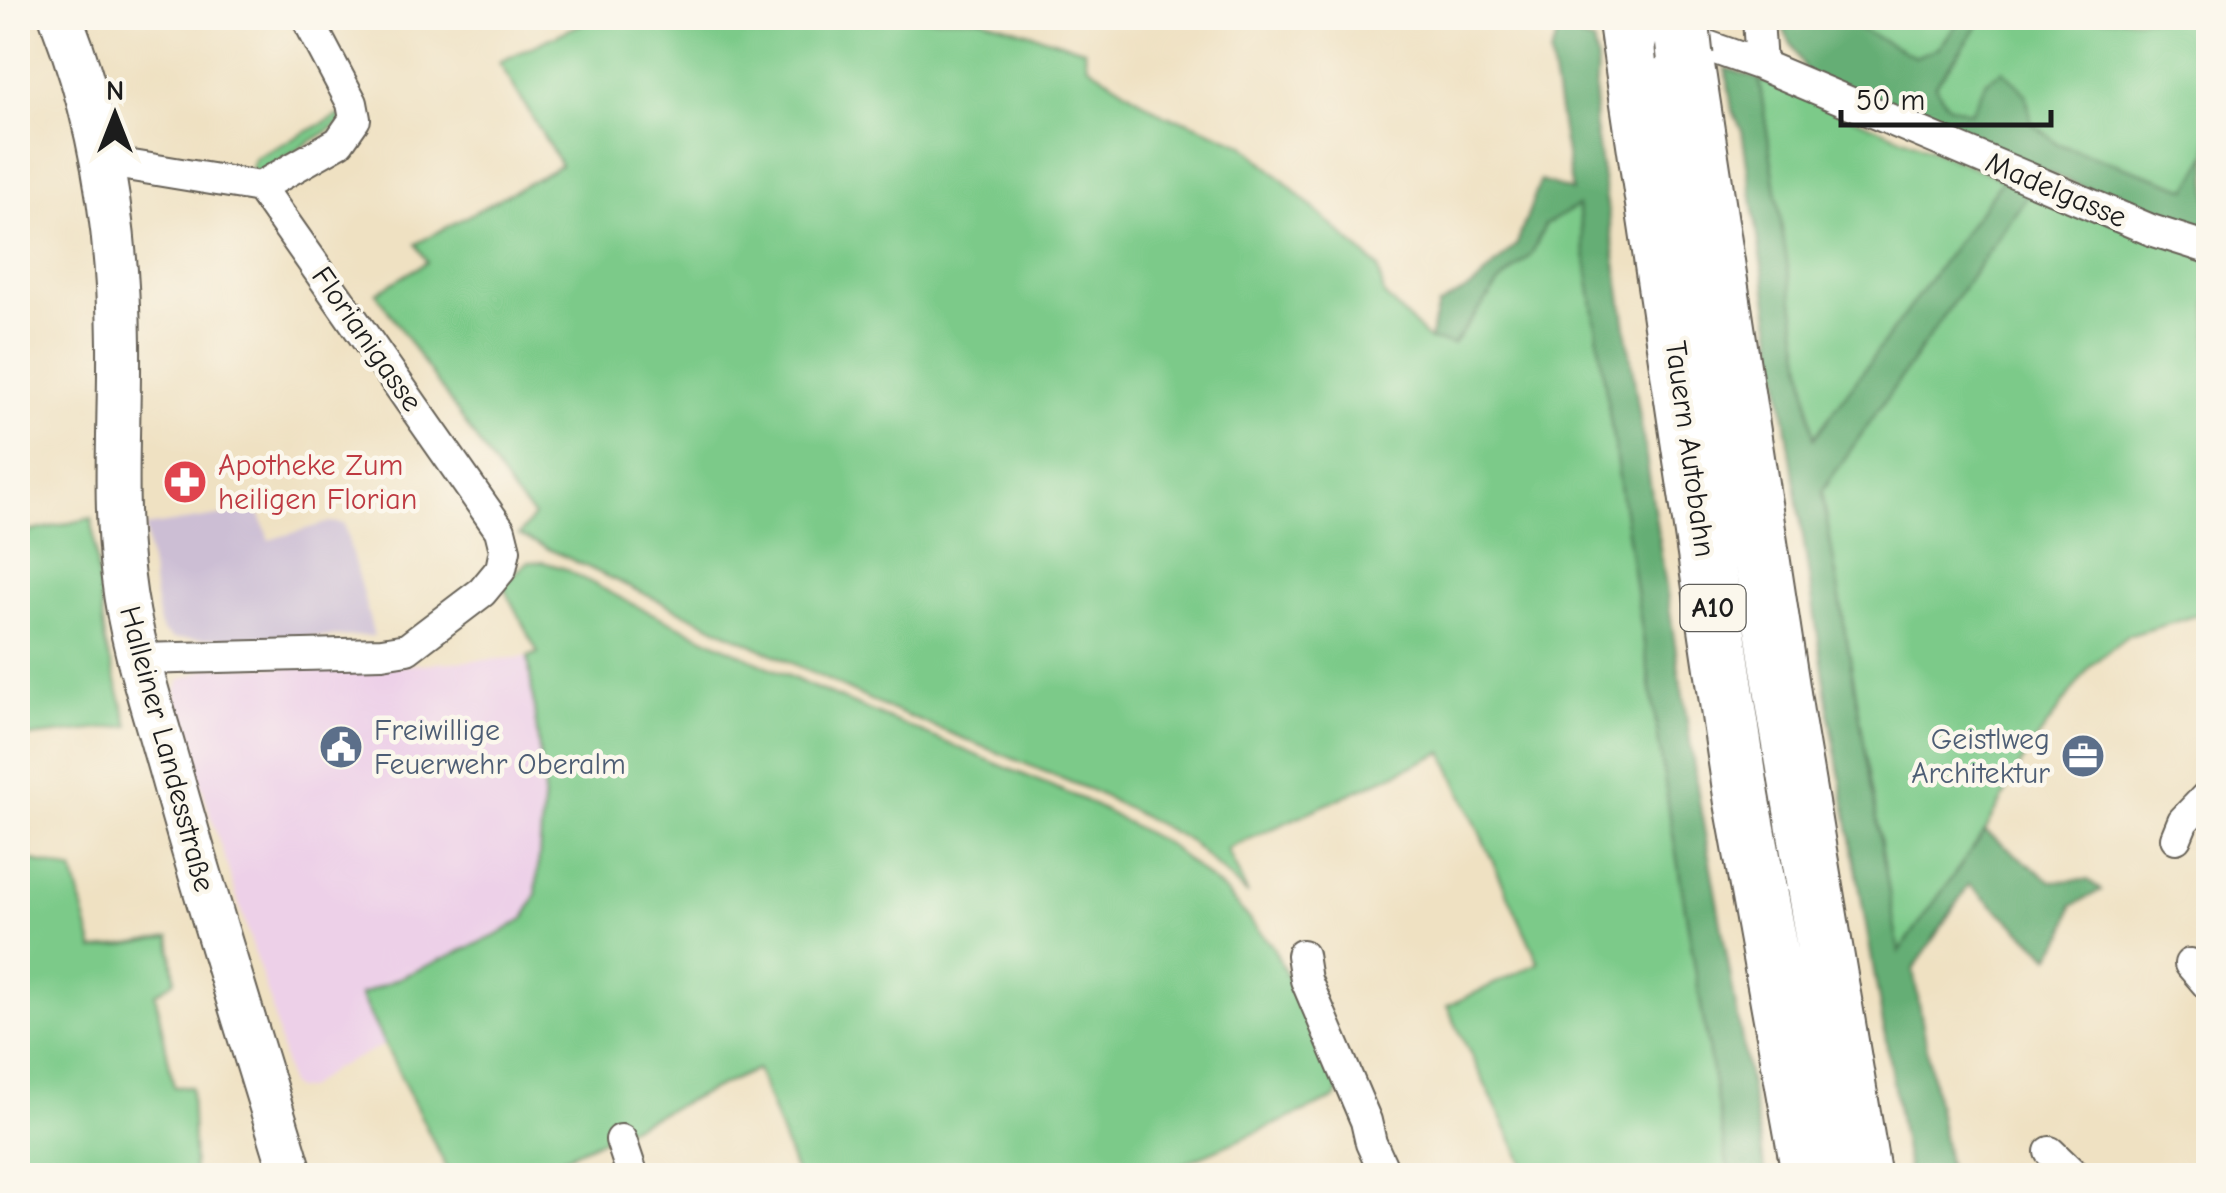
<svg xmlns="http://www.w3.org/2000/svg" width="2226" height="1193" font-family="'Comic Neue',sans-serif">
<rect width="100%" height="100%" fill="#fbf7ec"/>
<filter id="ink" filterUnits="userSpaceOnUse"><feTurbulence type="fractalNoise" baseFrequency=".01" numOctaves="2"/><feDisplacementMap in="SourceGraphic" scale="20" xChannelSelector="R" yChannelSelector="G"/><feConvolveMatrix kernelMatrix="1 2 1 2 8 2 1 2 1" color-interpolation-filters="sRGB"/></filter>
<filter id="wash" filterUnits="userSpaceOnUse"><feTurbulence type="fractalNoise" baseFrequency=".0048" numOctaves="4" result="noise"/><feDisplacementMap in="SourceGraphic" scale="40" xChannelSelector="R" yChannelSelector="G"/><feGaussianBlur stdDeviation="2.25" result="paint"/><feColorMatrix in="noise" values="0 0 0 0 0 0 0 0 0 0 0 0 0 0 0 0 0 1.4 0 .05"/><feComposite in="paint" operator="in"/></filter>
<g filter="url(#wash)">
<rect width="100%" height="100%" fill="#efe1c2"/>
<path fill="#edd0e8" d="M528 657 544 791 536 895 525 918 498 935 361 995 385 1045 333 1069 306 1089H294L289 1084 271 1004 177 709 175 692 180 680 210 667 393 666Z"/>
<path fill="#ccbed4" d="M258 510 269 540 330 522 344 524 374 636 173 639 163 632 159 624 145 527Z"/>
<path fill="#7cca89" stroke="#4c7352" stroke-width="2.5" d="M594 18H980L1084 49 1087 65 1165 116 1184 120 1243 144 1378 267 1384 295 1429 340 1476 310 1500 282 1531 255 1545 225 1578 205 1670 816 1729 1175H1529L1447 1006 1539 963 1443 752 1227 849 1248 895 1188 840 1095 792 883 706 519 535 534 516 514 495 376 293 427 262 416 244 561 165 499 62Z
M1838 18H1961L1940 47 1915 57Z
M1984 18H2208V153L2188 189 2058 144 2031 122 2026 94 1987 81 1970 114 1947 105 1935 86Z
M1759 79 2003 179 1814 440Z
M342 114 341 123 257 174 251 168 255 158Z
M2031 190 2208 258V612L2128 636 2091 665 2027 753 1985 831 1899 954 1822 491Z
M18 493 28 532 92 518 105 643 129 726 19 738 30 860 73 871 94 950 170 937 175 980 155 994 174 1087H191L194 1175H18Z
M528 562H543L563 568 638 607 808 685 1084 800 1167 844 1225 892 1273 947 1340 1086 1336 1098 1158 1175 797 1176 757 1069 525 1175H450L360 995 498 935 525 918 536 895 544 791 528 657 538 653 502 584Z"/>
<path fill="#65ae75" stroke="#406548" stroke-width="2.5" d="M1777 18H1838L1915 57 1940 47 1961 18H1984L1935 85 1947 105 1971 113 1987 81 2003 70 2026 94 2031 122 2058 144 2188 189 2208 153V237L1809 77Z
M1559 30 1593 42 1597 62 1594 121 1700 806 1766 1175H1729L1670 816 1578 206 1545 225 1531 255 1500 282 1453 344 1429 340 1438 306 1474 286 1517 244 1540 181 1572 191 1550 55Z
M1726 68 1759 79 1814 438 2003 179 2031 190 1822 491 1899 952 1985 831 2051 881 2088 880 2101 890 2072 906 2065 934 2050 956 1969 884 1913 970 1950 1175H1909L1830 716 1742 131 1732 110Z"/>
</g>
<g filter="url(#ink)">
<g fill="none" stroke-linecap="round" stroke-linejoin="round">
<defs>
<path id="street" d="M1758 18 1761 65
M1673 34 1761 65 2151 230 2208 248
M102 161 260 187 339 142 355 119 352 103 307 18
M139 659 382 653 407 649 482 592 501 569 505 550 500 530 260 187
M2176 838 2183 821 2208 795
M1302 955 1306 980 1366 1121 1371 1143 1386 1176
M2190 964 2208 985
M621 1140 633 1176
M2050 1152 2075 1176"/>
<path id="secondary" d="M61 18C101 121 118 233 119 344 120 422 113 500 123 578 131 646 154 711 172 777 209 910 252 1043 292 1176"/>
<path id="highway" d="M1629 39 1742 799 1810 1176
M1685 56 1787 723 1863 1176"/>
</defs>
<use href="#street" stroke="#666156" stroke-width="34"/>
<use href="#secondary" stroke="#666156" stroke-width="46"/>
<use href="#highway" stroke="#666156" stroke-width="59"/>
<use href="#street" stroke="#fff" stroke-width="30"/>
<use href="#secondary" stroke="#fff" stroke-width="42"/>
<use href="#highway" stroke="#fff" stroke-width="55"/>
<defs>
<path id="highway-bridge" d="M1626 18 1629 39
M1681 20 1685 56"/>
</defs>
<use href="#highway-bridge" stroke="#666156" stroke-width="59" stroke-linecap="butt"/>
<use href="#highway-bridge" stroke="#fff" stroke-width="55"/>
</g>
</g>
<defs>
<symbol id="pharmacy-disc" viewBox="-11 -11 22 22"><circle r="9.5" fill="#e0444e" stroke="#fbf7ec"/><path d="M-2-6h4v4h4v4h-4v4h-4v-4h-4v-4h4Z" fill="#fff"/></symbol>
<symbol id="civic-disc" viewBox="-11 -11 22 22"><circle r="9.5" fill="#5c6f8a" stroke="#fbf7ec"/><path d="M-.6-6.5H3V-4.5H.6V-3L4-1V1h2V6H-6V1h2V-1L-.6-3ZM-1.2 2.5V6h2.4V2.5Z" fill="#fff"/></symbol>
<symbol id="office-disc" viewBox="-11 -11 22 22"><circle r="9.5" fill="#5c6f8a" stroke="#fbf7ec"/><path d="M-6-3h4V-5.5h4V-3h4V5H-6ZM-1-4.5V-3h2v-1.5ZM-6 0V1H6V0Z" fill="#fff"/></symbol>
</defs>
<g fill-rule="evenodd">
<use href="#pharmacy-disc" x="160" y="457" width="50" height="50"/>
<use href="#civic-disc" x="316" y="722" width="50" height="50"/>
<use href="#office-disc" x="2058" y="731" width="50" height="50"/>
</g>
<g text-anchor="middle" dominant-baseline="central" stroke-width="9" stroke-linejoin="round" paint-order="stroke">
<rect fill="#fbf7ec" stroke="#5f5e5a" stroke-width="2.5" x="1680.5" y="585" width="65" height="46" rx="8"/>
<g font-size="28" font-weight="bold" fill="#1c1c1c">
<text x="1713" y="608">A10</text>
</g>
<g font-size="30" fill="#1c1c1c" stroke="#fbf7ec">
<text transform="translate(2056 190) rotate(23)">Madelgasse</text>
<text transform="translate(367 339) rotate(55)">Florianigasse</text>
<text transform="translate(1690 449) rotate(82)">Tauern Autobahn</text>
<text transform="translate(167 749) rotate(75)">Halleiner Landesstraße</text>
</g>
<g font-size="30" fill="#be3a42" stroke="#fbf7ec" text-anchor="start">
<text x="218" y="465">Apotheke Zum<tspan x="218" dy="34">heiligen Florian</tspan></text>
</g>
<g font-size="30" fill="#4e5e75" stroke="#fbf7ec" text-anchor="start">
<text x="374" y="730">Freiwillige<tspan x="374" dy="34">Feuerwehr Oberalm</tspan></text>
<text x="2050" y="739" text-anchor="end">Geistlweg<tspan x="2050" dy="34">Architektur</tspan></text>
</g>
</g>
<rect width="2226" height="1193" fill="none" stroke="#fbf7ec" stroke-width="60"/>
<g transform="translate(115 115)" stroke="#fbf7ec" stroke-width="8" paint-order="stroke">
<path d="M0-8L18 38L0 25L-18 38Z" fill="#1c1c1c"/>
<text y="-15" font-size="28" font-weight="bold" text-anchor="middle" fill="#1c1c1c">N</text>
</g>
<path d="M1841 110v15h210v-15" fill="none" stroke="#1c1c1c" stroke-width="5"/>
<text x="1856" y="110" font-size="30" fill="#1c1c1c" stroke="#fbf7ec" stroke-width="8" paint-order="stroke">50 m</text>
</svg>
